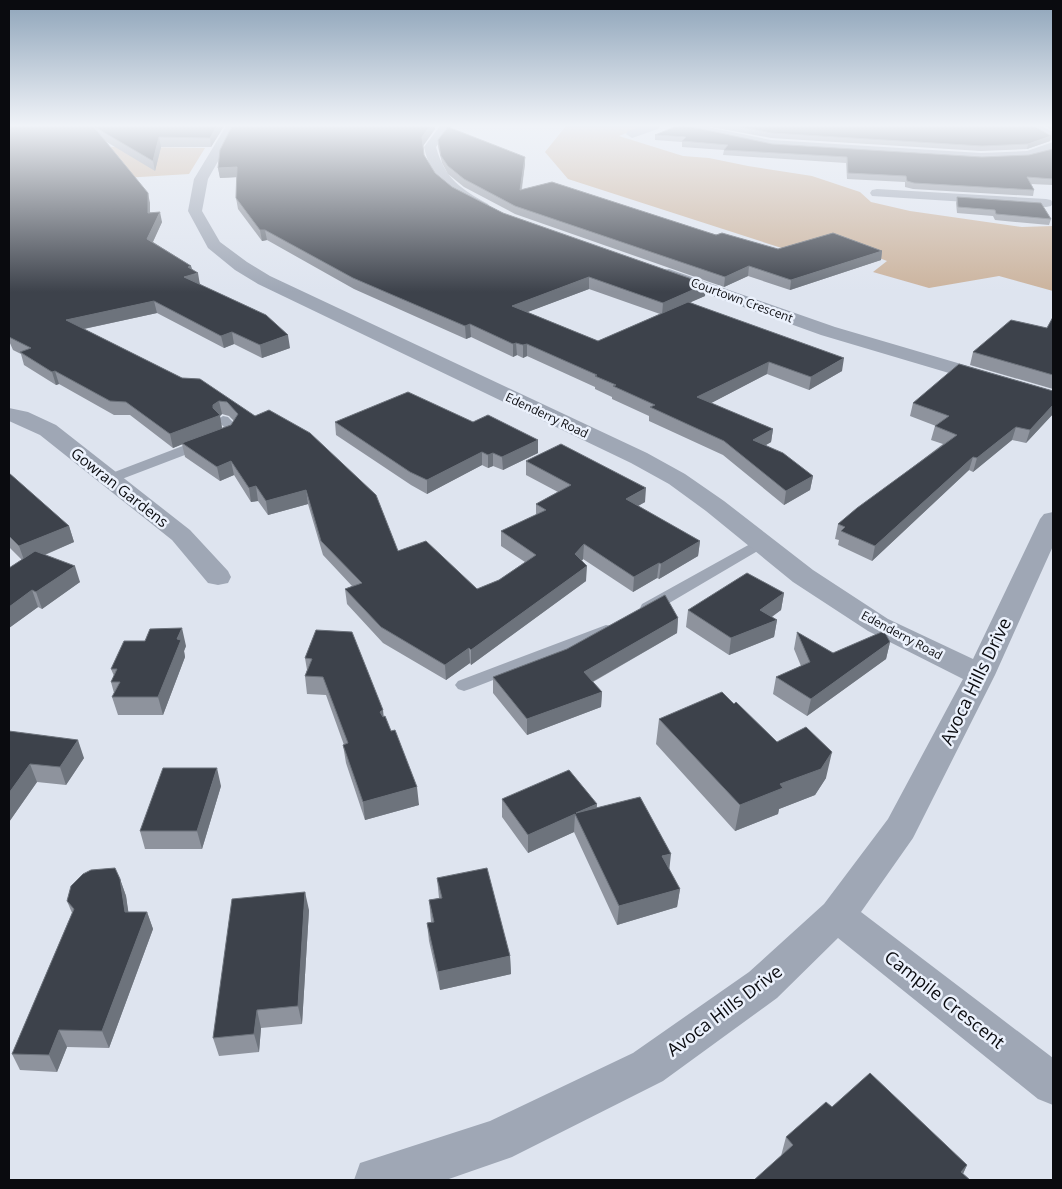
<svg xmlns="http://www.w3.org/2000/svg" width="1062" height="1189" font-family="'Open Sans',sans-serif">
<rect width="100%" height="100%" fill="#dee4ef"/>
<path fill="#cbb39d" d="M566 126H643L619 136 683 156 709 158 748 166 812 176 860 192 871 202 910 211 1022 227 1053 226V291L999 276 929 288 873 272 887 261 831 239 791 251 568 179 545 152Z
M45 146 205 148 189 174 9 185V152Z"/>
<g fill="none" stroke-linecap="round" stroke-linejoin="round">
<path fill="#9fa7b5" fill-rule="evenodd" d="M223 416 228 417 239 428 232 437 114 482H104L102 479 104 476 222 431 225 428 217 420Z
M761 538 766 540 769 543 766 546 654 612H642L640 608 642 604Z
M606 625 612 626 614 630 612 634 470 689 464 691 458 689 455 685 458 681Z"/>
<path fill="#9fa7b5" fill-rule="evenodd" d="M226 126H238L208 179 202 211 220 242 247 262 270 276 647 453 685 474 724 501 813 570 888 619 973 659 1040 519 1044 514 1053 512V546L995 675 913 838 861 912 1053 1058V1105L1038 1099 838 938 777 998 663 1081 512 1157 446 1180H354L360 1163 490 1121 633 1053 749 972 824 904 888 819 963 679 868 631 793 582 706 511 669 484 631 463 258 284 235 270 208 248 188 211 194 179Z
M440 126H452L436 147C445 179 461 189 488 204L490 207 488 210C480 212 474 208 467 204 443 190 430 174 424 147Z
M642 126H660L658 129 632 138 626 134 628 131Z
M678 126H702L771 140 981 153 1027 151 1053 142V152L1027 159 981 161 771 148 684 130Z
M1027 126H1042L1053 132V141Z
M877 189 1046 199 1051 200 1053 203 1051 206 1046 207 872 196 870 193 872 190Z
M669 269 835 327 1053 391V404L821 335 663 278 661 274 663 270Z
M9 408 28 412 56 425 190 530 228 571 231 577 228 583 218 585 208 583 172 540 40 435 9 421Z"/>
</g>
<path fill="#8e939d" fill-rule="evenodd" d="M9 126H224L211 147H161L155 171 105 141 150 203V212L162 222 153 242 191 266 192 269 200 284 290 348 262 358 234 344 224 348 157 313 84 329 182 378 200 379 398 551 477 589 499 580 525 562 501 546V531L536 515V504L558 492 526 475V461L645 502 638 506 700 541 698 556 659 579 657 578 633 592 583 559 582 561 586 581 471 665 470 663 446 680 383 643 347 604 345 589 352 586 323 555 308 504 268 515 258 501 251 502 234 475 220 481 185 457 182 444 173 448 130 415H114L59 384 56 385 24 365 21 354 13 350 9 341ZM222 414 229 416 234 421 231 425 222 428 220 416Z
M232 126H435V129L423 146 424 155 435 173 452 187 503 213 705 296 690 302 842 371 809 390 767 374 711 403 773 429 771 442 766 445 813 476 810 490 784 505 723 455 649 421V416L612 399V397L595 389V387L527 356 523 358 517 355 513 357 471 337 466 339 354 289 267 240 262 241 238 209 236 198 237 177 220 178 218 168ZM589 289 660 314 598 341 527 312Z
M706 126H1034L1051 136 1050 141 1027 149 981 151 771 138Z
M1046 126H1053V131Z
M655 135 772 144 982 157 1029 155 1053 149V185L1031 184 1034 190 1033 196 913 189 905 187V182L847 179 846 163 723 155 724 150 682 147V142L655 140Z
M438 140 525 164 522 189 778 249 882 251 881 260 790 290 748 276 724 287 515 214 464 187 448 174 442 163 438 147Z
M957 197 1051 219 1049 225 995 220 993 216 957 213 956 203Z
M1053 317V389L970 365 973 352 1047 328Z
M1053 391V414L1026 443 1012 440 973 472 969 470 872 561 838 545 839 540 835 539 838 524 943 444 931 440 935 426H936L910 416 913 403Z
M335 422H473L538 440V453L503 470 493 466 488 468 482 465 427 494 411 485 336 435Z
M9 473 69 526 74 542 45 555 80 582 42 609 38 607 9 628V568L22 560 9 547Z
M784 593 781 610 772 617 777 620 774 637 729 655 686 627 688 610Z
M678 618 677 633 593 682 602 692 601 707 527 735 493 693V677Z
M316 630 384 717 419 805 365 820 346 763 343 745H344L326 695 307 694 305 676 307 670 305 658Z
M797 632 833 653 890 642 886 659 807 716 773 694 776 677 801 666 794 649Z
M186 646 184 651 185 657 163 715H118L112 697 114 693 111 682 114 676 111 669Z
M734 704 777 742 826 778 815 795 779 809 778 814 735 831 656 744 659 719Z
M9 731 84 758 66 785 37 782 9 822Z
M221 786 202 849H145L140 831Z
M502 799 597 808 669 870 680 889 677 907 617 925 574 832 528 853 502 817Z
M437 878 510 956 511 974 440 990 429 941 427 923 431 922 429 900 439 898Z
M120 879 126 896 128 912H147L153 929 109 1048 67 1047 57 1072 20 1070 12 1054 72 913 67 901Z
M309 910 302 1024 261 1028 259 1052 219 1056 213 1038Z
M832 1107 967 1165 963 1174 781 1156 786 1137Z"/>
<path fill="#6d737c" d="M217 126H224L211 147 210 138Z
M430 126H435V129L423 146 422 137Z
M1051 136 1050 141 1027 149 1028 144Z
M159 137 161 147 155 171 153 161Z
M525 157V164L520 198V190Z
M237 167 239 177 220 178 218 168Z
M148 193 150 203V223L148 213Z
M160 212 162 222 149 250 147 239Z
M260 230H265L267 240 262 241Z
M882 251 881 260 790 290 791 280Z
M191 266 193 275 198 273 200 285 184 277 188 267Z
M749 266 748 276 724 287 725 277Z
M589 277V289L512 318V306Z
M706 284 705 296 662 315 663 303Z
M154 301 157 313 69 332 66 320Z
M470 324 471 337 466 339 465 326Z
M232 332 234 344 224 348 221 336Z
M288 335 290 348 262 358 260 345Z
M516 343 517 355 513 357V344Z
M527 344V356L523 358V345Z
M844 358 842 371 809 390 811 377Z
M769 362 767 374 696 411 697 397Z
M55 371 59 384 56 385 52 372Z
M219 401 222 414 220 416 222 428 221 429 173 448 170 434 213 408V405Z
M1053 405V414L1026 443 1030 430Z
M1016 427 1012 440 973 472 977 458Z
M773 429 771 442 752 453 753 440Z
M538 440V453L503 470 502 457Z
M482 452V465L427 494V480Z
M493 453V466L488 468V455Z
M973 457 969 470 872 561 875 546Z
M231 461 234 475 220 481 217 467Z
M813 476 810 490 784 505 786 491Z
M256 486 258 501 251 502 249 488Z
M646 488 645 502 625 513 626 499Z
M306 490 308 504 268 515 266 501Z
M69 526 74 542 25 563 19 546Z
M700 541 698 556 659 579 661 564Z
M584 544 583 559 575 569V554Z
M659 563 657 578 633 592 634 577Z
M75 566 80 582 42 609 36 592Z
M587 566 586 581 471 665V650Z
M32 590 38 607 9 628V607Z
M784 593 781 610 757 627 760 610Z
M678 618 677 633 583 687 584 672Z
M777 620 774 637 729 655 731 638Z
M182 628 186 646 184 651 185 657 163 715 158 697 177 639Z
M890 642 886 659 807 716 811 699Z
M469 648 470 663 446 680 445 665Z
M602 692 601 707 527 735V719Z
M383 710 385 728 380 712Z
M78 740 84 758 66 785 60 767Z
M832 752 826 778 815 795 779 809 778 814 735 831 740 805 780 784Z
M30 764 37 782 9 822V793Z
M217 768 221 786 202 849 197 831Z
M417 787 419 805 365 820 363 802Z
M597 804 596 822 576 813Z
M575 814 574 832 528 853V835Z
M671 854 669 872 662 856Z
M120 879 126 896 131 929 125 912Z
M680 889 677 907 617 925 619 906Z
M305 892 309 910 302 1024 298 1006Z
M147 912 153 929 109 1048 102 1031Z
M510 956 511 974 440 990 438 972Z
M257 1010 261 1028 259 1052 254 1034Z
M59 1030 67 1047 57 1072 49 1055Z
M967 1165 960 1180 961 1172Z"/>
<path fill="#3d424b" stroke="#6d737c" d="M9 126H93L148 193V213L160 212 147 239 191 266 188 267 198 273 184 277 266 315 288 335 260 345 232 332 221 336 154 301 66 320 182 378 200 379 255 416 269 410 310 433 376 495 398 551 426 541 477 589 499 580 536 555 501 531 546 510 536 504 571 485 526 461 561 444 646 488 626 499 700 541 661 564 659 563 634 577 584 544 575 554 587 566 471 650 469 648 445 665 381 627 345 589 362 583 321 541 306 490 266 501 256 486 249 488 231 461 217 467 182 443 231 425 238 414 227 402 219 401 213 405V408L220 415 218 416 170 434 126 402 110 401 55 371 52 372 20 352 31 348 9 337Z
M93 126H217L210 138 159 137 153 161Z
M232 126H430L422 137 424 155 435 173 452 187 503 213 706 284 663 303 589 277 512 306 598 341 688 302 844 358 811 377 769 362 697 397 773 429 753 440 783 453 813 476 786 491 724 441 650 407 655 405 613 386 616 385 595 376 597 375 527 344 523 345 516 343 513 344 470 324 465 326 353 278 265 230H260L236 198 237 167 218 168 220 150Z
M677 126H687L772 144 982 157 1029 155 1053 149V179L1027 177 1034 190 914 183 907 181 906 176 848 173 847 157 724 150 728 145 682 141 686 137 655 135Z
M735 126H1034L1051 136 1028 144 982 146 772 133Z
M448 127 525 157 520 190 552 182 716 235 722 233 778 249 833 233 882 251 791 280 749 266 725 277 515 206 464 179 448 166 441 156 438 140Z
M957 197 1041 203 1051 219 996 214 995 210 958 207Z
M1053 317V375L973 352 1011 320 1047 328Z
M959 364 1053 391V405L1030 430 1016 427 977 458 973 457 875 546 841 531 845 527 838 524 857 508 957 435 935 426 949 416 913 403Z
M408 392 473 422 488 415 538 440 502 457 493 453 488 455 482 452 427 480 410 472 335 422Z
M9 473 69 526 19 546 9 536Z
M35 551 75 566 36 592 32 590 9 607V568Z
M747 573 784 593 760 610 777 620 731 638 688 610Z
M665 595 678 618 584 672 602 692 527 719 493 677 567 649Z
M182 628 177 639 181 640 158 697H112L120 682H111L117 669H111L124 641H145L150 629Z
M316 630 352 632 383 710 380 712 383 717 385 716 391 731 395 730 417 787 363 802 343 745 348 743 323 677 305 676 312 659 305 658Z
M884 631 890 642 811 699 776 677 810 662 797 632 833 653Z
M722 692 734 704 736 702 777 742 806 727 832 752 821 769 780 784 783 788 740 805 659 719Z
M9 731 78 740 60 767 30 764 9 793Z
M163 768H217L197 831H140Z
M569 770 597 804 576 813 640 797 671 854 662 856 680 889 619 906 575 814 528 835 502 799Z
M115 868 120 879 125 912H147L102 1031 59 1030 49 1055 12 1054 74 909 67 901 71 886 83 874 91 870Z
M487 868 510 956 438 972 427 923 434 922 429 900 442 898 437 878Z
M305 892 298 1006 257 1010 254 1034 213 1038 232 899Z
M870 1073 967 1165 961 1172 970 1180H754L793 1145 786 1137 826 1102 832 1107Z"/>
<linearGradient id="sky" x2="0" y2="1"><stop stop-color="#8ea4b9"/><stop offset="0.43" stop-color="#f0f3f8"/><stop offset="1" stop-color="#f0f3f8" stop-opacity="0"/></linearGradient>
<rect width="1062" height="292" fill="url(#sky)"/>
<g text-anchor="middle" dominant-baseline="central" stroke-width="5" stroke-linejoin="round" paint-order="stroke">
<g font-size="12" fill="#0a0b0f" stroke="#ebf1fc">
<text transform="translate(742 300) rotate(20)">Courtown Crescent</text>
<text transform="translate(547 415) rotate(25)">Edenderry Road</text>
<text transform="translate(902 635) rotate(28)">Edenderry Road</text>
</g>
<g font-size="15" fill="#0a0b0f" stroke="#ebf1fc">
<text transform="translate(120 487) rotate(38)">Gowran Gardens</text>
</g>
<g font-size="18" fill="#0a0b0f" stroke="#ebf1fc">
<text transform="translate(975 681) rotate(-64)">Avoca Hills Drive</text>
<text transform="translate(945 999) rotate(38)">Campile Crescent</text>
<text transform="translate(724 1010) rotate(-37)">Avoca Hills Drive</text>
</g>
</g>
<rect width="1062" height="1189" fill="none" stroke="#0a0b0f" stroke-width="20"/>
</svg>
